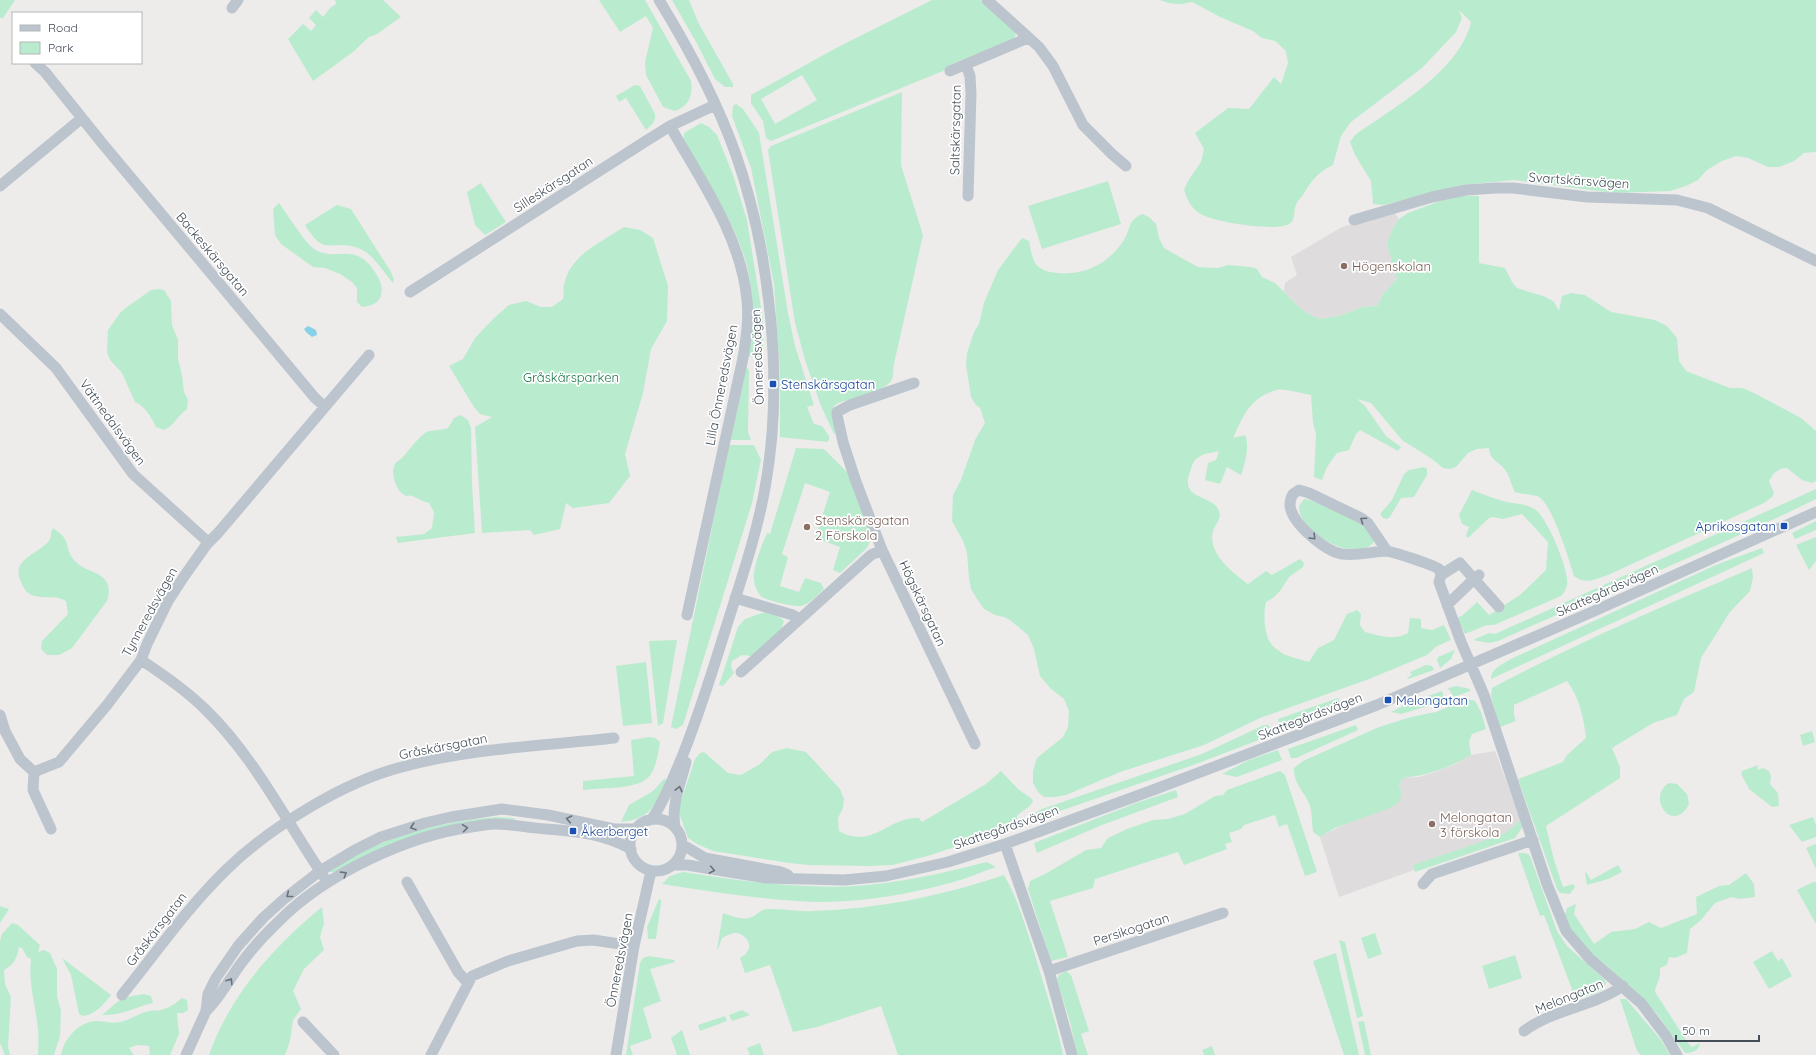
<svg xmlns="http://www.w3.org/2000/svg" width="1816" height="1055" font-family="Quicksand,sans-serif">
<rect width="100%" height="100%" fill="#eeebeb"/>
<path fill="#dfdcdd" d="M1394 212 1399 219 1392 230 1387 244 1397 279 1383 294 1377 306 1363 307 1339 316 1321 319 1312 316 1301 309 1284 292 1285 283 1297 275 1291 257 1342 227Z
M1495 751 1521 820 1514 834 1339 897 1320 837 1402 794 1399 785 1403 778 1419 777 1438 771 1456 764 1471 755Z"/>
<path fill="#b9ecce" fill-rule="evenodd" d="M0 0H15L3 18H0Z
M335 0H383L401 17 377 34 369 37 353 52 313 81 288 39 303 24 311 31 316 25 309 18 316 10 323 17 330 8 336 4Z
M599 0H645L691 81C693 96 689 106 675 111L663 107 646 75 645 62 653 28 646 16 620 32Z
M672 0H689L699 24 733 84V87H725L715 79 696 42Z
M932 0H980L1016 33 1014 39 952 64 943 71 771 141 766 138 763 121 751 103V95L838 47ZM802 75 817 100 775 124 761 99Z
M1160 0H1816V152L1804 153 1794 161 1779 167H1768L1748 158 1736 156 1722 161 1707 170 1698 180 1686 186 1670 191 1614 193 1514 180 1462 185 1383 205 1373 204 1371 181 1355 155 1350 142 1355 135C1394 107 1459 72 1471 22L1459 10 1462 18 1456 32 1422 68 1351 122 1341 136 1333 165C1317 173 1312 180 1303 195 1301 198 1297 201 1296 205 1293 211 1296 220 1289 224 1277 232 1211 222 1199 213 1191 208 1187 199 1184 190L1188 181 1201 162 1204 149 1195 133 1228 108 1249 109 1274 77 1281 84 1288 63 1286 51 1275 41 1262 38 1253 31 1220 17 1192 2C1179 5 1172 5 1160 0Z
M635 85 640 86 655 114C656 122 652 125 646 130L626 98 619 102 616 96Z
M902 92 901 165 923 235 894 364C893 368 894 375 892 379 888 391 850 399 838 403L834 406 833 412 837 432 834 434 821 406 805 360 795 323 768 150 771 146Z
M736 104 743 109 759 133 788 313 795 346 814 405 807 407 814 424 822 426 829 436V440L827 442 780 437V373L774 284 751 168 732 116 733 106Z
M701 123 709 127 717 135 733 175 747 220 763 320V358L748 356C750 340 752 325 752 310 754 248 715 194 684 143V133Z
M1108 181 1121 224 1042 249 1028 206Z
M481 183 506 222 485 235 475 225 467 192Z
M1462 196H1479V263L1505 268 1512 282 1517 288 1546 297 1554 302 1559 311 1562 296 1571 293 1585 295 1611 312 1655 320 1667 326 1677 338 1679 361 1686 371 1730 388H1742L1754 393 1801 418 1816 431V481L1812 483 1802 480 1787 468C1777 469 1774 472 1769 481L1774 493 1772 497 1764 503 1608 575C1595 579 1586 585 1574 576 1569 560 1553 506 1539 497 1535 495 1522 494 1515 492 1511 485 1510 477 1506 471 1500 462 1489 460 1489 448L1477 449 1468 453 1456 467 1450 469 1443 468 1432 459 1402 440 1371 403 1357 399 1365 406 1386 436 1401 447 1398 451 1360 430 1356 434 1349 450 1337 453 1327 467 1322 480 1314 477 1316 434 1313 423 1311 395C1303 394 1284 388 1277 390 1251 396 1243 416 1233 438L1245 435C1250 446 1245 464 1241 475L1227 467 1220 484 1205 480 1208 463 1216 460 1219 451C1212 453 1204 453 1199 457 1193 460 1192 466 1190 472 1179 501 1213 494 1219 511 1222 519 1215 524 1213 531 1207 553 1232 572 1248 584L1266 571 1272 575 1300 559 1304 563 1303 567 1289 577 1280 591 1273 598 1266 602C1263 613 1264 636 1272 645 1275 648 1279 651 1282 653 1286 656 1303 660 1309 662L1318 648 1334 640 1347 614 1357 610 1361 614 1360 625 1365 632C1380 636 1394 641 1408 633L1410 618 1421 619V628L1432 630 1444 625 1451 640 1437 646 1427 655 1369 679 1260 718 1204 745 1120 772 1066 795 1055 797H1044L1038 792 1033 783V771L1037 758 1063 737 1068 727 1069 711 1064 699 1051 689 1040 676 1034 649 1028 635 1010 620 1004 617 995 615 984 609 977 599 971 589 969 578 967 553 963 541 952 521 953 495 961 480 975 440 985 423 980 408 975 404 971 397 966 365 967 353 974 332 979 324 984 303 998 270 1022 238 1029 241C1033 263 1035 271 1058 273 1086 276 1111 262 1125 238 1131 227 1128 221 1142 214L1149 217 1156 224 1159 238 1164 248 1178 256 1198 267 1218 268 1228 265 1251 267 1257 269 1262 277 1275 283 1301 309 1312 316 1321 319 1339 316 1363 307 1377 306 1383 294 1397 279 1387 244 1392 230 1399 219 1408 213 1440 201Z
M279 203C287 214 304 241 313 248 335 265 356 237 378 277 382 284 383 292 380 298 376 305 369 306 362 307L357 302V288L352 282 340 274 325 268 313 267 281 244 275 235 273 209Z
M337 205 351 209 391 272 394 280 393 283C383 272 373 253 358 248 330 238 326 259 305 225Z
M624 227 640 230 653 238 668 286 667 321 651 349 643 393 625 454 630 476 609 503 573 508 566 503 560 529 534 535 530 530 482 533 475 427 492 417 480 414 474 407 449 366 463 359 475 338 494 318 509 305 526 301 541 307H552L563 299C564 293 563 286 565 281 572 254 603 241 624 227Z
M158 289 164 290 171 301 172 325 178 340V359L182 375 184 392 188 400 187 409C178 415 174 426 164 430L156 427C151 417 146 407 135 402L122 373 110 360 107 352 108 330 120 313 127 307 151 290Z
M745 366 749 370 748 432 751 440H729Z
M461 415 468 420 471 428 472 484 475 533 398 543 396 537 424 534 432 528 434 512 429 503C421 501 418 498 412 496 411 495 408 496 406 496 396 492 390 473 395 464 397 461 400 460 402 458 409 450 416 440 425 433 428 430 443 430 448 428L454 418Z
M729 445H754L761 460 752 503 683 725 676 729 671 727Z
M796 448 824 449 847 472 872 537 867 548 840 573 833 570 840 547 815 538 830 492 805 483 782 554 788 557 780 586 799 592 805 578 821 583 824 589C817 595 810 604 801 606 794 607 769 601 762 597 757 593 755 586 754 581 752 568 762 545 767 533L770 534Z
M1424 467 1427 469V475L1414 497 1401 498 1390 517 1387 519 1383 518 1380 514 1392 500 1404 474 1409 470Z
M1816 489V499C1712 550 1604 593 1498 641L1489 643 1473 640 1489 633 1495 634Z
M1472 490C1483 494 1495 499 1507 502 1516 504 1528 504 1536 510 1548 520 1566 564 1567 579 1568 586 1566 591 1561 596L1494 625H1487L1465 634 1457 618 1463 615 1477 602 1489 615 1520 595 1546 570 1548 542 1522 514 1503 519 1493 517 1489 518 1468 538 1466 536 1469 527 1462 524 1459 515Z
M1304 499C1310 498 1359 522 1365 527 1368 530 1374 537 1374 542 1355 565 1297 531 1299 506Z
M1816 521V530L1795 539 1792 533Z
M53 528C74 541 62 549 77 563 85 571 99 571 106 581 110 587 109 594 107 601L72 648 59 655H47L41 649 42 641 68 614 66 601C56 595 46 599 35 596 29 595 24 590 22 584 9 560 36 555 48 542 52 538 50 533 53 528Z
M1816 537V561L1809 570 1796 545Z
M1762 548 1764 553 1491 679C1491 668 1503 664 1511 659L1718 564Z
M1752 568 1753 578 1750 591 1730 612 1701 658 1694 692 1684 699 1677 715 1653 723 1612 748 1620 767V778L1546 826 1554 860 1563 887 1573 884 1575 887 1570 894 1560 893 1557 889 1518 779 1563 762 1567 755 1586 738C1584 718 1579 697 1567 681L1514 705V715L1516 721 1500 727 1491 697 1492 688C1576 643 1664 606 1752 568Z
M762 613C771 613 778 614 784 621L781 630 752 656 742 655 732 661 731 667 734 673 723 686 719 685 738 627 745 619Z
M677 640 663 723 658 726 649 641Z
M1455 650 1451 659 1440 668 1437 660 1438 657Z
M646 662 652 723 623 726 616 666Z
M1426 665 1432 666 1434 670 1408 679 1407 678 1412 675 1410 672Z
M1456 686 1470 689V691L1454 697 1448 688Z
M1442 691 1445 701 1401 714 1391 712 1409 703Z
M1338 698 1341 704 1301 724 1280 732 1278 719Z
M1467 699 1475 701 1481 712 1486 729 1472 734 1469 741 1471 755C1450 768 1428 775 1403 778L1399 785 1402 794 1398 803 1390 808 1335 828 1320 837 1313 832C1312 824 1312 814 1310 806 1305 791 1294 786 1294 768L1303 761 1379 727 1411 717 1436 712Z
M1264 725H1268L1270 727 1272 735 1196 764 1028 822 1032 815 1042 809 1202 754Z
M1356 725 1358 730 1296 758H1291L1288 749Z
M1812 731 1815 742 1803 746 1800 735Z
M649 737 655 738 660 742C658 754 656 773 645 780 633 789 599 788 583 790V781L634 776 631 740Z
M787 748 806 752 840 789 844 799 843 808 838 818 839 831C873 850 888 816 919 818L922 822 986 784 1001 771 1019 790 1031 798 1033 801C1029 809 1022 810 1017 816V826L931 855 893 865 868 866 809 865 789 863 713 851 697 844 688 838 678 810 695 759 700 753 704 752 728 773 741 775 760 764 772 752Z
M1278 750 1282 760 1237 777 1222 774 1249 760Z
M1758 765 1757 770 1763 768 1769 771 1771 777 1770 784 1778 793 1779 806 1772 807 1749 789 1741 774 1742 771Z
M1280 771 1285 775 1317 872 1305 876 1287 824 1279 827 1275 815 1244 825 1241 829 1229 833 1232 842 1225 844 1227 849 1184 865 1178 852 1095 879 1093 888 1050 901 1068 957 1051 961 1028 889 1030 881 1047 873 1086 850 1101 848 1108 838 1127 829 1153 820 1168 819 1185 814 1215 796 1223 795 1227 790Z
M665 778 666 782C655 806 650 819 621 822L629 805 653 791Z
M1669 783 1677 784 1687 794 1689 804C1674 835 1645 798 1669 783Z
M1176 790 1178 797 1102 825 1037 853 1034 843 1136 803Z
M496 817 514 818 515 821 467 825 337 872H329C379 837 436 822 496 817Z
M1813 817 1816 825V837L1802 842 1789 825Z
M1521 820 1522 828 1515 838 1415 872 1413 865 1504 834Z
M1816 844V869L1806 848Z
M1518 853H1526L1530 856 1557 931 1567 946 1604 979 1606 983C1603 994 1586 996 1576 1000L1544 915 1540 916Z
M987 862 996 867C981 872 966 879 950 883 902 896 848 905 797 901 752 898 707 891 662 884L670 876 683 872C740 881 799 889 856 886 900 883 943 873 987 862Z
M1618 865 1622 872 1608 879 1587 885 1585 873 1586 872 1591 880Z
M1746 873 1754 884 1755 897 1739 899 1732 897 1715 903 1701 920 1690 929 1687 953 1675 958 1669 957 1667 965 1660 968C1661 980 1656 983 1655 992L1688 1043 1692 1047 1700 1043C1699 1051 1692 1053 1685 1053L1657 1014 1638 993 1589 951 1573 933 1564 917 1567 908 1576 904 1574 914 1594 944 1611 932 1635 929 1649 922 1661 928 1697 914 1696 897 1719 886 1729 885Z
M1004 875C1018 899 1025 926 1034 952 1044 986 1056 1020 1063 1055H898L881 1006 817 1027 793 1032 770 965 745 973 740 958C742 956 746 955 747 952 754 943 743 932 734 933 730 934 725 936 722 938L718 949H717L723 913C732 916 742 921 752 917 760 914 758 909 771 909 785 909 799 912 813 911 878 909 942 896 1004 875Z
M1813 882H1816V924L1797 890Z
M659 899 661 900V903L656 939H648L647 927Z
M0 906 9 909 0 923Z
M322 907 324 923 320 937 324 950 304 969 293 991 301 1009 293 1020 290 1041 285 1055H209C230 995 274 946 322 907Z
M12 923 18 925 40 945 38 952 44 950 50 953 57 969V996L61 1011 60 1036 54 1055H38C38 1047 39 1038 38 1030 36 1006 28 983 31 959L27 957 22 948 19 947C17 958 14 965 4 970L5 984 11 997 8 1047 10 1055H5L0 1043V941L2 934Z
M1375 933 1382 954 1368 959 1361 938Z
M1339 940 1345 942 1363 1016 1357 1018Z
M1772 951 1778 961 1782 958 1792 976 1769 989 1753 962Z
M1336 953 1359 1055H1344L1313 961Z
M1515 955 1522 978 1489 989 1482 966Z
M649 956 674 960 675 962 650 969 661 1001 643 1008 652 1038 630 1046 633 1055H626L640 963 643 958Z
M62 958 111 995C103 1005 96 1014 83 1016L79 1014 71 975Z
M1066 971 1071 975 1089 1031 1081 1034 1088 1055H1077L1070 1022 1057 980 1059 975Z
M144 994 151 996 153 1003C135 1007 121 1016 102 1015L122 998Z
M182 998 187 1000 188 1010 183 1013H177L179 1034 170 1055H150L149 1046 137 1045 129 1048 134 1055H61C64 1039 78 1022 96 1021 104 1021 113 1024 120 1022 130 1020 139 1013 149 1011 153 1010 157 1011 161 1010 169 1008 176 1003 182 998Z
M1620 999H1626L1661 1040 1670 1055H1641L1637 1051Z
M742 1010 750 1015 732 1021 729 1015Z
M725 1016 727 1021 700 1031 698 1025Z
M1364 1021 1371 1055H1365L1358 1022Z
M682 1030 690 1055H677L671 1038Z
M760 1043 764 1055H750L747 1048Z
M1212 1046 1215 1055H1204L1202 1050Z"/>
<path fill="#87d1e8" d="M308 326 316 330 317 335 312 337 306 332 304 329Z"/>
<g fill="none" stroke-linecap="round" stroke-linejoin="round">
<path stroke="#bcc5ce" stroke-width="11" d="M987 0 1039 47 1053 66 1083 125 1112 154 1126 166
M232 8 238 0
M35 63 45 72 102 143 315 398 324 406
M966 65 970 76 971 93 968 196
M950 71 1028 38
M670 126C701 181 741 236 747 300 749 320 746 339 743 358L687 615
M0 186 82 118
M1354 220 1432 197 1466 190 1496 188H1513L1587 197 1677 200 1708 208 1816 261
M410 292 646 141 670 126 715 105
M0 314 56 368 133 474 208 542
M914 383 850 405 837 412V415L843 442 855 479 882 550 975 744
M1387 551 1368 523 1361 518 1309 493 1299 490 1293 494C1291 497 1290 501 1290 505 1291 523 1325 551 1342 554 1356 556 1371 552 1385 551 1392 551 1433 565 1439 569L1441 575 1439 582 1461 642 1484 695 1547 884 1566 931 1590 959 1641 1003 1666 1036 1677 1055
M1441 575 1460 563 1474 579 1447 605
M1479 575 1474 579 1499 607
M735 598 793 615 799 619
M141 660C164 675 186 690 206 710 255 758 286 821 324 877
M741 672 871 555 882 550
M0 715 5 731 20 759 34 772
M630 845a26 26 0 1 1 52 0a26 26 0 1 1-52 0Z
M652 819C665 800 673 778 682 757 698 717 711 676 724 634 739 586 756 538 765 488 784 384 771 255 736 155 717 101 689 49 659 0
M675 827C671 805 681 782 686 762
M51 829 33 790 34 772 59 762 107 705 141 660 147 644 168 601 185 575 207 544 218 533 369 355
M1005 844 1049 971 1072 1055
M683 845 705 858 781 872 788 875
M673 865H687L766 878 844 880 886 876 948 862 1005 844 1153 790 1377 705 1592 612 1816 512
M407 882 458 972 467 982
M1423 884 1432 874 1533 840
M1049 971 1223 913
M122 995C156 953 187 908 226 870 269 828 343 782 402 767 470 748 543 746 614 738
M206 1011C218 999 222 991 231 978 244 958 261 938 278 922 324 875 406 836 471 827 479 826 487 824 495 824 512 824 529 828 546 829 575 831 605 834 631 849
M303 1022 334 1055
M1524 1031C1554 1009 1592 1007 1623 986
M186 1055 206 1011 208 994 216 978 238 946 263 918 284 899 320 871 355 850 381 837 425 823 451 817 502 809 548 815 614 829H635
M431 1055 472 976 508 961 577 941 593 940 634 946
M616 1055 634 946 651 871"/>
</g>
<defs><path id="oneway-chevron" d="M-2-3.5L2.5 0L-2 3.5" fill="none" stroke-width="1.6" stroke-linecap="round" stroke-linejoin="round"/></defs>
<g stroke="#68727b">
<use href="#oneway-chevron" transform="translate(1363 520) rotate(-145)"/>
<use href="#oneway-chevron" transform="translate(1313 537) rotate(45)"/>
<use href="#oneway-chevron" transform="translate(679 789) rotate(-76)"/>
<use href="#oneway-chevron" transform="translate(569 819) rotate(-168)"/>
<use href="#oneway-chevron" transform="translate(413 827) rotate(162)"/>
<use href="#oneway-chevron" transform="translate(465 828) rotate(-8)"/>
<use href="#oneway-chevron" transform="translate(712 870) rotate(11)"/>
<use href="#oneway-chevron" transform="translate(344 874) rotate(-32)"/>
<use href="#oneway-chevron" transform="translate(289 895) rotate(142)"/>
<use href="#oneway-chevron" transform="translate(230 981) rotate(-57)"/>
</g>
<g fill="#8d6e63" stroke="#fff" stroke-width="1.5">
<circle cx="1344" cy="266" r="4"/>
<circle cx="807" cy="527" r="4"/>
<circle cx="1432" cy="824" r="4"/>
</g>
<g fill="#1a4fb4" stroke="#fff" stroke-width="1.5">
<rect x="769" y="380" width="8" height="8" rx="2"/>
<rect x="1780" y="522" width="8" height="8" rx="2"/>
<rect x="1384" y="696" width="8" height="8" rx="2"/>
<rect x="569" y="827" width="8" height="8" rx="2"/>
</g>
<g text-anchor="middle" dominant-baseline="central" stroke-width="3.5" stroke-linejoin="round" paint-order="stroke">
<g font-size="13" fill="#444e58" stroke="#fff">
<text transform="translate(955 130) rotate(-89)">Saltskärsgatan</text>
<text transform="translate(1579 180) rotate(4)">Svartskärsvägen</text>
<text transform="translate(553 184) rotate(-33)">Silleskärsgatan</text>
<text transform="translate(213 254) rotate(50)">Backeskärsgatan</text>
<text transform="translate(757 357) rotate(-92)">Önneredsvägen</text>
<text transform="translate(721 385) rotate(-79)">Lilla Önneredsvägen</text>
<text transform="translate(113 422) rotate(54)">Vättnedalsvägen</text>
<text transform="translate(1607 590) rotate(-24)">Skattegårdsvägen</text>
<text transform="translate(923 603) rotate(65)">Högskärsgatan</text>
<text transform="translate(149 612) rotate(-61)">Tynneredsvägen</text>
<text transform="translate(1310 716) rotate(-21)">Skattegårdsvägen</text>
<text transform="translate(443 746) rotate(-11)">Gråskärsgatan</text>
<text transform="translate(1006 827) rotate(-19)">Skattegårdsvägen</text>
<text transform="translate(156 929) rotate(-52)">Gråskärsgatan</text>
<text transform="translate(1131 929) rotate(-18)">Persikogatan</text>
<text transform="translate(619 960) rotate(-79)">Önneredsvägen</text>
<text transform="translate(1569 996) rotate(-22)">Melongatan</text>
</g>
<g font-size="13" fill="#785e54" stroke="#fff" text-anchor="start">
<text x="1352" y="266">Högenskolan</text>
<text x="815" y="520">Stenskärsgatan<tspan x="815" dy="15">2 Förskola</tspan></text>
<text x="1440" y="817">Melongatan<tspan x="1440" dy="15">3 förskola</tspan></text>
</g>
<g font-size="13" fill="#197549" stroke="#fff">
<text x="571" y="377">Gråskärsparken</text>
</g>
<g font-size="13" fill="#164399" stroke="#fff" text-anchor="start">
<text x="781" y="384">Stenskärsgatan</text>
<text x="1776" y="526" text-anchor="end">Aprikosgatan</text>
<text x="1396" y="700">Melongatan</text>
<text x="581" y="831">Åkerberget</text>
</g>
</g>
<rect x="12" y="12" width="130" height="52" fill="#ffffff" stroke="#b4b8bc"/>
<rect x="20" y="25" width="20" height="6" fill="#bcc5ce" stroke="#b4b8bc"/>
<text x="48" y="32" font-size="12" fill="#444e58">Road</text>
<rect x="20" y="42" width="20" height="12" fill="#b9ecce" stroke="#b4b8bc"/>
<text x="48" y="52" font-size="12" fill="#444e58">Park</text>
<path d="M1676 1035v6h83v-6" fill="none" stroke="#444e58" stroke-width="2"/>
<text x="1682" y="1035" font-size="12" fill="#444e58" stroke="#ffffff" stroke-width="3" paint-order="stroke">50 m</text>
</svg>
